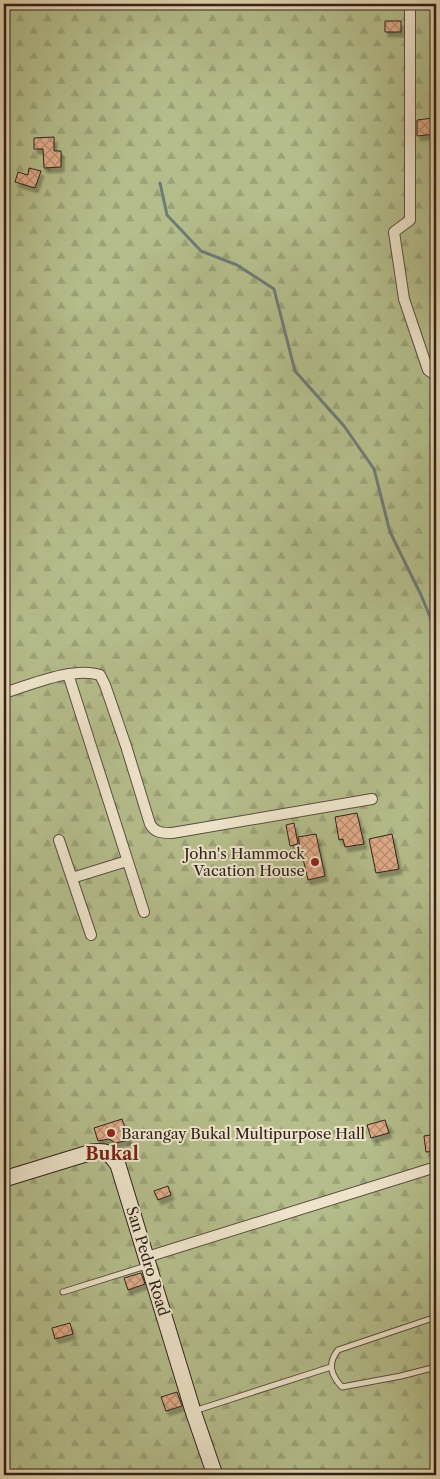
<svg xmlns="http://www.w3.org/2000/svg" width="440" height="1479" font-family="'Libre Caslon Text',serif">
<defs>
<pattern id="forest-firs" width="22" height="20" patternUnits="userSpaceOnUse" patternTransform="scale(1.25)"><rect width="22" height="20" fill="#b4bd8b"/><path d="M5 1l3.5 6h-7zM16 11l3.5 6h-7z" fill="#9ba277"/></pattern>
<pattern id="building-cross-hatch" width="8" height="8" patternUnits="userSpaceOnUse" patternTransform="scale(1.25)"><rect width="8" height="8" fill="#e1ac89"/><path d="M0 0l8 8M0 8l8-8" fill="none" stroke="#b78c6f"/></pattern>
<filter id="shadow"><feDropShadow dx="3" dy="5" stdDeviation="1" flood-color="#0004"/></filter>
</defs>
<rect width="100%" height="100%" fill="#e5d5af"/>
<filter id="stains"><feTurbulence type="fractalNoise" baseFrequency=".004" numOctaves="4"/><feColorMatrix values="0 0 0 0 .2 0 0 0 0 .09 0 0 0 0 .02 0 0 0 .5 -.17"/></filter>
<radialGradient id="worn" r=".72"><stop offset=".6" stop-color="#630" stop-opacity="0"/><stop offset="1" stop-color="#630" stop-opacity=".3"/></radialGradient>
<path fill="url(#forest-firs)" stroke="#717054" d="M4 4H436V1475H4Z"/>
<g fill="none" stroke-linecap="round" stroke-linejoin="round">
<path stroke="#6e7b77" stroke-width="3" d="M160 183 167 215 201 251 237 265 274 289 295 371 344 426 374 469 390 532 421 595 436 631"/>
</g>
<path fill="url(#building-cross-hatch)" stroke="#2e221c" filter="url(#shadow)" d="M385 21H401V32H385Z
M433 118 435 134 417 136V120Z
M54 137V151H61V167L44 168 43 149H34V138Z
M29 168 41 171 35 188 15 182 18 172 28 175Z
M357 813 364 844 345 847 343 839 339 840 335 817Z
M294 823 298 844 290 846 286 825Z
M316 834 325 876 308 880 298 837Z
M392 834 399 869 376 873 369 839Z
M122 1119 129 1140 116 1143 109 1139 98 1141 94 1128Z
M385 1120 389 1133 371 1138 367 1125Z
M436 1134V1151L426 1152 424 1136Z
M168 1186 171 1195 158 1200 154 1191Z
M141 1273 145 1284 128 1290 124 1278Z
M70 1323 73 1334 55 1339 52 1328Z
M177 1392 182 1406 166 1411 161 1397Z"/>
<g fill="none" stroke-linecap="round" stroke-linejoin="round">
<defs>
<path id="lane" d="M63 1292 146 1266
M436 1317 338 1350C327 1364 331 1375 342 1387L401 1376 436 1367
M194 1411 331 1367"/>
<path id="street" d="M410 4V220L394 232 404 299 428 370 436 376
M68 674 144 912
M4 693C30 685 74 666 100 675L105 685 126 746 150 824C155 833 162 833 172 833L372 799
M59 840 91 935
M72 878 127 861
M147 1257 436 1167"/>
<path id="secondary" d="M4 1179 92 1152C108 1150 109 1153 118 1165L193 1411 215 1475"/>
</defs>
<use href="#lane" stroke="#5c4f41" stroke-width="7"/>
<use href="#street" stroke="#5c4f41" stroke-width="12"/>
<use href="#secondary" stroke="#2e221c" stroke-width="17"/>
<use href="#lane" stroke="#eee4cb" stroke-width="5"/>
<use href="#street" stroke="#eee4cb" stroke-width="10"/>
<use href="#secondary" stroke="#eee4cb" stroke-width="15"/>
</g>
<g fill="#8f2418" stroke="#eee4cb" stroke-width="2">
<circle cx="315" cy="862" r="5"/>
<circle cx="111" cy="1133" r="5"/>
</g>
<g text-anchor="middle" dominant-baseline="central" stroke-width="4" stroke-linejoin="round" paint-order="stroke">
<g font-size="15" fill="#2e221c" stroke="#eee4cb" text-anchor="end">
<text x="305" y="853">John's Hammock<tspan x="305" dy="17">Vacation House</tspan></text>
<text x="121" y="1133" text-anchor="start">Barangay Bukal Multipurpose Hall</text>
</g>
<g font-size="15" fill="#2e221c" stroke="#eee4cb">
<text transform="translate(148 1261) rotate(73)">San Pedro Road</text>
</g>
<g font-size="18" font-weight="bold" fill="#7a1f14" stroke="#eee4cb">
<text x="112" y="1154">Bukal</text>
</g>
</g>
<rect width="440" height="1479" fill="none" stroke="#e5d5af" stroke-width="20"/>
<rect x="5" y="5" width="430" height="1469" fill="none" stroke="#2e221c" stroke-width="2.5"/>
<rect x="10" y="10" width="420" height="1459" fill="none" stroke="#2e221c"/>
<rect width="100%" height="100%" filter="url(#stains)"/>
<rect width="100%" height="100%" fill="url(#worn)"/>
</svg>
